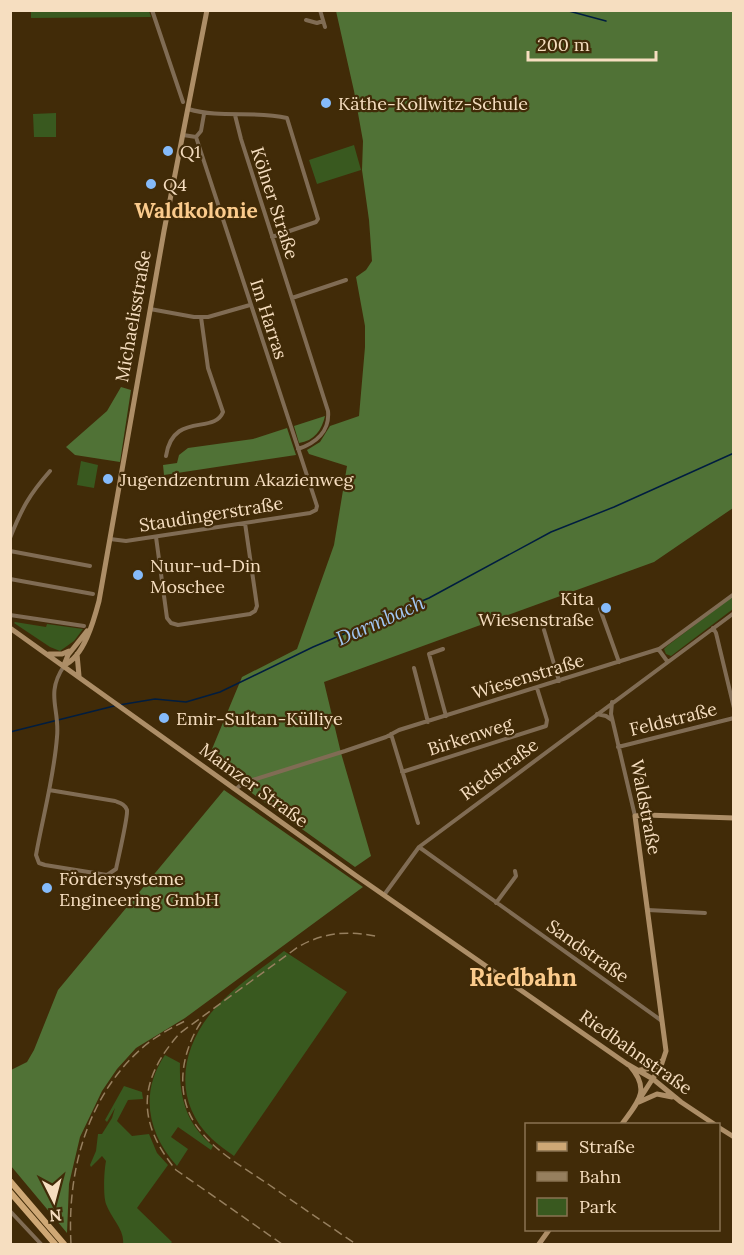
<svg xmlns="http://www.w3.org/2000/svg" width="744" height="1255" font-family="Lora,serif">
<rect width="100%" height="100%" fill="#412b08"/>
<path fill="#39591f" d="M31 11H149L151 17 31 18Z
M56 113V137H34L33 114Z
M354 145 361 170 317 184 309 160Z
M81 461 98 465 94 488 77 485Z
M733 596V609L671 656 666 654 664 649 667 646Z
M15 622 46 627 47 624 83 629 74 641 60 651 50 647 14 623Z
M284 951 347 992 234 1156C226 1150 218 1145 212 1139 168 1097 183 1038 223 1000 241 982 264 967 284 951Z
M165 1055 180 1063C179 1097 186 1124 213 1146L211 1150 178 1127 171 1137 188 1149 177 1166C148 1134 139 1093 165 1055Z
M124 1086 142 1092 143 1099 128 1100 117 1121 132 1136 149 1134 157 1153 168 1165 137 1208 172 1242 170 1244H123C125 1230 111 1218 106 1204 103 1195 104 1171 106 1161L102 1156 91 1167 90 1165 96 1151 98 1134H102L112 1118 115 1108 107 1122 105 1120Z"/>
<path fill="#507236" d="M336 11H733V508L654 562 324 682 341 753 371 856 355 867 207 761 242 677 297 649 334 545 347 466 309 454 307 450 320 442 330 426 359 416 365 347V326L356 277 366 270 372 261 369 220 362 170 363 141 354 91Z
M121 387 131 390 120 462 75 455 66 447 107 411Z
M325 416C322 430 314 441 299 443L294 426Z
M287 428 296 455 164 475 163 465 177 463 179 455 188 448 253 439Z
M224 790 363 887 185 1018 136 1048 117 1069 102 1091 80 1137 69 1184 67 1233 11 1166V1070L27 1062 34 1050 58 990Z"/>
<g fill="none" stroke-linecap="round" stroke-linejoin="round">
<path stroke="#001d40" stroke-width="1.5" d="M565 10 606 21
M119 705 155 699 186 702 220 692 313 647 429 598 551 532 614 507 734 453
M10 732 114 706"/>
<path stroke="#806c54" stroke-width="4" d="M152 10 183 102
M320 10 325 27
M306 20 317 23 323 21
M188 109C222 119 254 110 287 118L318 219 316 222 272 237
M235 115 241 139 328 411C330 431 316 443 298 449
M183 135 196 137
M196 137 201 131 204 114
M292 298 346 280
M150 309 194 317H208L250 305
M166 456C173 411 214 435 223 412L208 368 201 317
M156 537 167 618 171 623 178 625 250 614 255 611 257 606 245 523
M10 538C22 508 29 495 50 471
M110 539 126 541 310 513 316 510 317 506 196 137
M734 539V547
M10 551 90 566
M10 579 93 594
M600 609 619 662
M10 615 84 626
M713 628 716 633 734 708
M544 630 559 681
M443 649 429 654 446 716
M659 650 667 661
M414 668 428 722
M612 702 611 714 635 816
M597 714 606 716 612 720
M391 734 418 823
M618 747 734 718
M402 772 546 726 547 720 537 688
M236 789 243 783 345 751 386 737 399 730 659 649 734 594
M49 790 115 801C120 803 125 804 127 810 128 817 118 859 116 869L107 875 45 865 39 863 36 855C43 816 54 777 57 737 60 709 45 694 64 666
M419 847 662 1021
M384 895 419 847 734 613
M496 903 516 876 515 871
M648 910 705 913
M10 1211 41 1244"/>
<path stroke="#ad8e67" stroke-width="5" d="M10 628 355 875 627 1064 653 1079 681 1102 714 1124
M49 654H62L69 651
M77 654 79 676
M64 665C84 657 94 620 99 601L164 231 207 10
M64 665 68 655 87 631
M640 1070 653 1068 663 1060
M639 1102 657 1094 672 1097
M637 1103 661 1066 666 1051 635 816 646 815 734 818
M622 1124C638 1102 651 1090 630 1066
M718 1127 734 1137
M539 1244 549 1230"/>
<path stroke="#cfa875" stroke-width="6" d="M10 1181 64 1244
M10 1192 55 1244"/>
<path stroke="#967f5e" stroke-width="1.5" stroke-dasharray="9 4.5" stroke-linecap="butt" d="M201 1022C179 1056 174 1101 202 1133 219 1154 246 1169 268 1184 297 1204 326 1224 356 1244
M71 1244C67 1173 86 1098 141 1049 154 1037 171 1028 187 1020
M282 1244 176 1170C136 1121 138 1080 180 1033L298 947C324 932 350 930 379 937"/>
</g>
<g fill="#85bbfb" stroke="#412b08" stroke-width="2">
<circle cx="326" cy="103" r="6"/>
<circle cx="168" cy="151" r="6"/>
<circle cx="151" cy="184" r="6"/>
<circle cx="108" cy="479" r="6"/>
<circle cx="138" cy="575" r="6"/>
<circle cx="606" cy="608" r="6"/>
<circle cx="164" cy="718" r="6"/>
<circle cx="47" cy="888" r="6"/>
</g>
<g text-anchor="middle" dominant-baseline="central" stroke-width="4.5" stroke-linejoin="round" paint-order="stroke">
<g font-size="18" fill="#f6dec0" stroke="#412b08" text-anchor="start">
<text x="338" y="103">Käthe-Kollwitz-Schule</text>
<text x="180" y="151">Q1</text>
<text x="163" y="184">Q4</text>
<text x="120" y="479">Jugendzentrum Akazienweg</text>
<text x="150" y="565">Nuur-ud-Din<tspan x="150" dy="21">Moschee</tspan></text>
<text x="594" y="598" text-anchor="end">Kita<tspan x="594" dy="21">Wiesenstraße</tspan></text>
<text x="176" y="718">Emir-Sultan-Külliye</text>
<text x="59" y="878">Fördersysteme<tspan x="59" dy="21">Engineering GmbH</tspan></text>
</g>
<g font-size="18" fill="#f6dec0" stroke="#412b08">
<text transform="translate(275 203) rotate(72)">Kölner Straße</text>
<text transform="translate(133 316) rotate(-80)">Michaelisstraße</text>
<text transform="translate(269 319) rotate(72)">Im Harras</text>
<text transform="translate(211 514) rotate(-9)">Staudingerstraße</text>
<text transform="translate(528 676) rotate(-17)">Wiesenstraße</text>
<text transform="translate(673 719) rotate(-14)">Feldstraße</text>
<text transform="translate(470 736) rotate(-18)">Birkenweg</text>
<text transform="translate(499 769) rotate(-36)">Riedstraße</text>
<text transform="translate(254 785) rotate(36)">Mainzer Straße</text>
<text transform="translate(646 807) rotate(79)">Waldstraße</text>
<text transform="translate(588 951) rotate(35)">Sandstraße</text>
<text transform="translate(636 1052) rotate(35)">Riedbahnstraße</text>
</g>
<g font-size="20" font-style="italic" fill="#a2c7f4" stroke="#412b08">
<text transform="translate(380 620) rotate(-24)">Darmbach</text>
</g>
<g font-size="21" font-weight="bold" fill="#fbcb8c" stroke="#412b08">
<text x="196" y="210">Waldkolonie</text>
</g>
<g font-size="24" font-weight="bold" fill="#fbcb8c" stroke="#412b08">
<text x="523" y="977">Riedbahn</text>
</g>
</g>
<rect width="744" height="1255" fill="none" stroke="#f6dec0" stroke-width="24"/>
<rect x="525" y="1123" width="195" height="108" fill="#412b08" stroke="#897352" stroke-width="1.5"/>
<rect x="537" y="1142" width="30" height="9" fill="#cfa875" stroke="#897352" stroke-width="1.5"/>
<text x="579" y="1153" font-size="18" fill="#f6dec0">Straße</text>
<rect x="537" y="1172" width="30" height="9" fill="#967f5e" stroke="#897352" stroke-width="1.5"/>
<text x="579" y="1183" font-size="18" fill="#f6dec0">Bahn</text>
<rect x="537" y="1198" width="30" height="18" fill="#39591f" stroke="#897352" stroke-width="1.5"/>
<text x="579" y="1213" font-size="18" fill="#f6dec0">Park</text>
<g transform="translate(54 1201) rotate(174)" stroke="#412b08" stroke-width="4.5" paint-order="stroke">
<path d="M0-4.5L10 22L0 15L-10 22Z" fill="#f6dec0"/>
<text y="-9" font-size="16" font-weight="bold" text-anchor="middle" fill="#f6dec0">N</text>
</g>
<path d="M528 51v9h128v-9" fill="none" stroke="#f6dec0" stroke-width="3"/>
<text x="537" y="51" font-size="18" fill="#f6dec0" stroke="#412b08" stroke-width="4.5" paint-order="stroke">200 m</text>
</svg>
